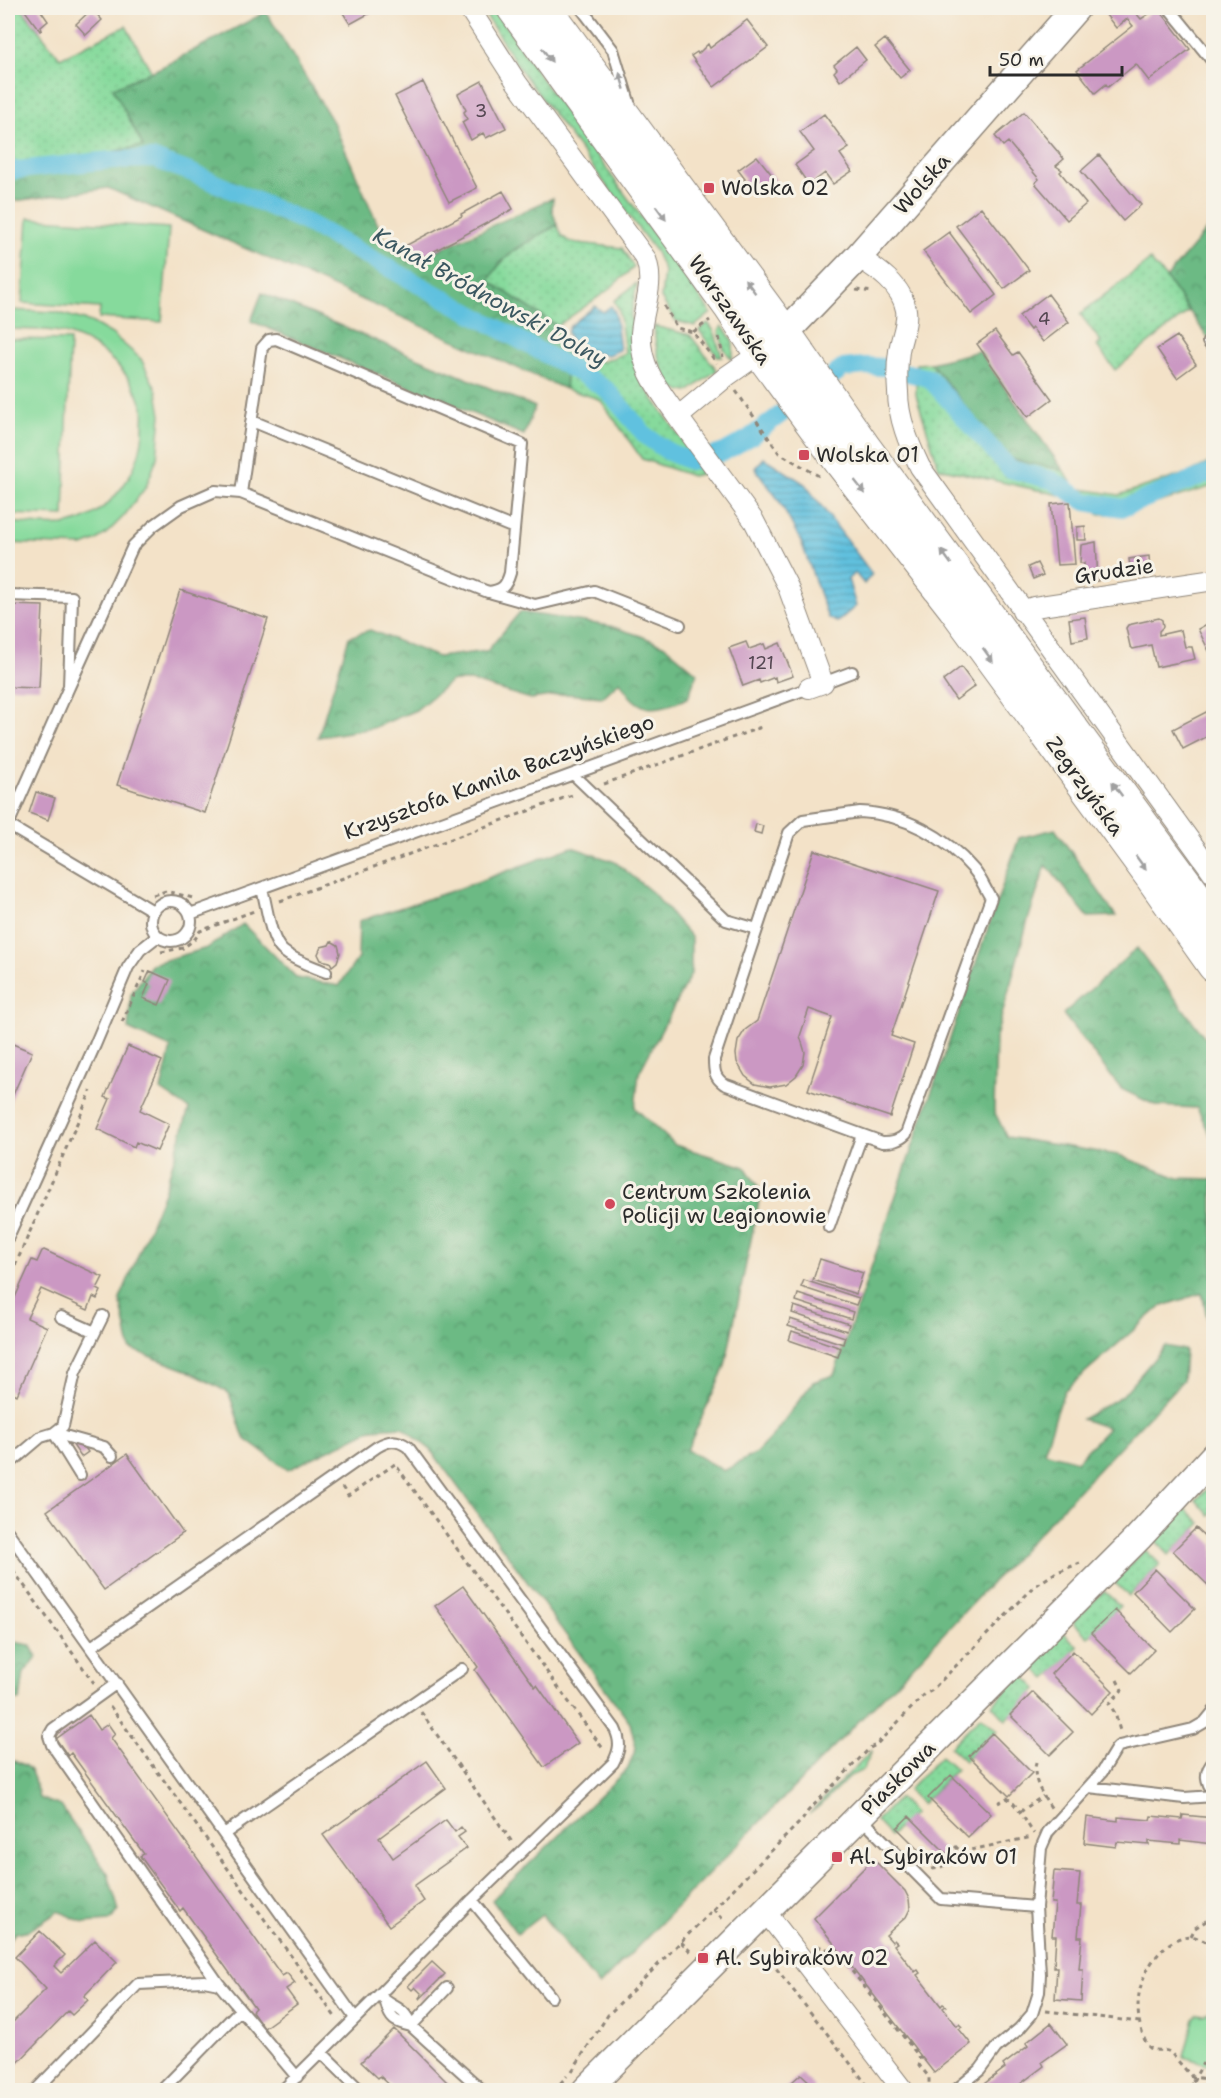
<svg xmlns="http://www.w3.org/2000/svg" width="1221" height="2098" font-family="'Shantell Sans',sans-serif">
<defs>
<pattern id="grass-dots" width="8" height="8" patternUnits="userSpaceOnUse" patternTransform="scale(1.5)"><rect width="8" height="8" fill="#86da9c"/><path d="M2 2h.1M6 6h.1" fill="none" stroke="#74bb87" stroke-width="1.8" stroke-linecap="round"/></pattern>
<pattern id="forest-crowns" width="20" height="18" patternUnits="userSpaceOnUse" patternTransform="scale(1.5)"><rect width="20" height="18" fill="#6cba84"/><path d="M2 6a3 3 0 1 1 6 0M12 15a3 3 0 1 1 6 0" fill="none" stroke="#59976c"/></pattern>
<pattern id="water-rules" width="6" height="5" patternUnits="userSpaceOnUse" patternTransform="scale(1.5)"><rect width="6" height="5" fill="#61c1df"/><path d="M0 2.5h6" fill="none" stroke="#509db5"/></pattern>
</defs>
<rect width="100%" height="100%" fill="#f7f3e8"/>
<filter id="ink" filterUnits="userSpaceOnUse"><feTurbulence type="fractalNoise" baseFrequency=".0167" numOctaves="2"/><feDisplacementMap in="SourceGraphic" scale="12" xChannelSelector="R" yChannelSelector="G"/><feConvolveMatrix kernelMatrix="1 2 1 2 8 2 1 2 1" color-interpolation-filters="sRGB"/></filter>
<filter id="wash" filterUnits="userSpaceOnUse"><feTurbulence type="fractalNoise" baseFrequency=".008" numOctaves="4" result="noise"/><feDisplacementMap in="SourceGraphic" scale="24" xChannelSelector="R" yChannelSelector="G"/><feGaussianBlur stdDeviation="1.35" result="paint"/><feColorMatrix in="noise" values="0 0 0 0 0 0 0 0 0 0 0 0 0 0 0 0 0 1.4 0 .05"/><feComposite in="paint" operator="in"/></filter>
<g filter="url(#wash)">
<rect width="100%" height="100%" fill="#f3e2c8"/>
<path fill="url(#grass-dots)" stroke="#588264" stroke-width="1.5" d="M8 8H21L60 58 126 26 151 71 114 88 143 146 90 156 8 164Z
M481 8H494L543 81 711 313 695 326 676 321 661 298 664 271 656 252 520 69Z
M557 225 562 236 570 242 622 248 634 267 607 291 557 326 488 281C502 253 531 241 557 225Z
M1150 260 1166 278 1189 311 1115 370 1097 346 1101 342 1080 314Z
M637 283 630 319 634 320 632 335 634 360 641 381 705 473 692 476 642 459 602 402 596 398 565 389 568 347 602 362 625 353 619 310 614 301Z
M708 323 714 331 722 357H718L699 330Z
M654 326 690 335 717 370 688 392 672 389C659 366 656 352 654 326Z
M722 326C733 339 735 343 732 360L724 349 719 331Z
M931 363 1003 454 1015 460 1063 470 1075 488 1119 495 1188 473 1213 461V486L1121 514H1100L1070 502 1069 497 939 468 916 395V364Z
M1213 1483V1511L1209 1515 1196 1500Z
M1186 1509 1201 1523 1169 1555 1155 1540Z
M1145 1550 1160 1564 1129 1596 1114 1582Z
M1104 1591 1120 1606 1088 1637 1073 1622Z
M1063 1632 1078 1647 1046 1679 1031 1664Z
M1022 1674 1037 1689 1006 1720 992 1705Z
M981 1716 997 1730 993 1735 991 1734 965 1761 950 1747Z
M872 1750 863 1770 850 1776 822 1804 809 1814Z
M941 1756 956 1769 922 1804 908 1790Z
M899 1798 914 1813 890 1836 876 1821Z"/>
<path fill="url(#forest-crowns)" stroke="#4c7258" stroke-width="1.5" d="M266 12 333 122 388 248 413 263 440 249 553 198 552 209 557 225C531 240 502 253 489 281L557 326 568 347 565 389 108 188 8 202V164L90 156 143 146 113 88 162 67Z
M1209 227 1214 234 1213 345 1166 278Z
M262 293 535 407 524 435 251 321Z
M979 351 1063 470 1015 460 1003 454 931 363Z
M520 612 610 626 641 636 665 646 697 673 688 698C656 711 638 716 620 681L603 697 565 694 531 699 470 681H451L416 710 373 728 318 737 349 637 370 630 438 657 487 651Z
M1055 829 1116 916 1088 917 1046 865 1028 920 996 1037 994 1111 1007 1137 1118 1155 1178 1178 1213 1179V1346L1202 1293 1160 1307 1064 1391 1044 1452 1077 1461 1108 1428 1082 1419 1122 1396 1165 1346 1185 1350 1183 1380 909 1670 599 1986 542 1915 517 1934 492 1900 628 1768 636 1748 630 1723 431 1450 402 1427 372 1429 288 1470 244 1438 229 1393 189 1371 130 1349 120 1299 164 1192 189 1109 161 1090 171 1048 128 1029 131 994 152 964 207 948 243 924 297 978 339 986 358 958 359 921 458 889 572 847 615 862 653 893 691 937V974L639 1073 635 1108 675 1145 745 1167 761 1191 725 1366 687 1450 724 1471 755 1454 774 1434 813 1382 834 1375 1019 838Z
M1137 948 1213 1048V1141L1197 1108 1157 1106 1121 1089 1063 1014Z
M8 1641 30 1645 37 1657 24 1673 20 1700 8 1701Z
M8 1760C34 1764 33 1775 39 1798L61 1806 108 1874 119 1911 109 1921 84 1923 59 1911 30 1930 15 1933 8 1942Z"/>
<path fill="#86da9c" stroke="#588264" stroke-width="1.5" d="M28 218 169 228 162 322 99 318 100 308 22 303Z
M8 310 56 312 91 322 112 334 141 359 157 391 161 415 157 458 146 487 124 516 107 533 95 541 83 546 8 543V522C25 523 45 527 63 525 109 518 143 471 143 426 143 420 144 413 143 408 133 374 103 346 71 335 51 328 29 330 8 329Z
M8 339 70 340 64 516 8 514Z
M1213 2010V2066L1184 2057 1194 2018 1198 2014 1204 2015Z"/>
<path fill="url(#water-rules)" stroke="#467685" stroke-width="1.5" d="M595 306 603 312 611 306 615 312 620 350 607 355C592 353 573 347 567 333L570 326Z
M764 458 805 484 872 574 864 584 855 573 848 579 856 606 837 622 828 618 801 541 778 499 755 468Z"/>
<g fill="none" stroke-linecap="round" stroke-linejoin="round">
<path stroke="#61c1df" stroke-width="18" d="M8 171 112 160 154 159 190 172 305 222 587 377 607 390 646 436 669 452 690 461 700 460 724 452 749 438 843 368 866 366 883 367 929 378 1010 469 1052 480 1086 502 1123 508 1214 471"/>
</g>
<g id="blocks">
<path fill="#cb98c3" d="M23 8H39L48 21 41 27 42 30 40 31Z
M340 8H379L350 24Z
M917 8H933L923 15Z
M1110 8 1113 9 1116 8H1142L1135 12 1141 19 1158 8 1190 49 1149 81 1136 64 1108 87 1106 84 1095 93 1077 70 1133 26 1127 19 1116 28 1106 15V10Z
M92 9 102 20 86 35 76 24Z
M747 20 768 47 714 87 691 56 697 52 698 54 708 44 710 48Z
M885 39 910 70 900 78 875 47Z
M856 47 866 60 840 81 834 72 837 69 834 65Z
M482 81 506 128 486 138 483 133 471 140 462 122 467 119 464 112 466 110 458 94Z
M423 82 477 188 449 202 395 96Z
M1024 112 1064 159 1056 166 1062 170 1060 172 1086 204 1067 220 1035 183 1039 179 1008 142 1003 146 995 136Z
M824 114 849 148 840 154 852 171 833 184 825 173 809 185 795 165 814 151 800 132Z
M1099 155 1141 205 1123 221 1081 171Z
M757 156 776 180 757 195 750 187 746 190 741 185 745 179 738 170Z
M503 191 513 209 414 262 405 246 462 216 461 214Z
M981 207 1029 270 1004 289 956 226Z
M949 232 996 295 971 314 923 251Z
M1048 294 1069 322 1043 342 1032 328 1030 330 1019 316Z
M995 331 1013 355 1018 352 1052 399 1028 417 977 344Z
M1177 336 1196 364 1177 378 1157 349Z
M1070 502 1075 564 1057 565 1051 504Z
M1085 526 1086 540H1077V527Z
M1096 542 1098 581 1085 582 1084 563H1080L1081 545Z
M1149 556 1150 569 1131 572 1129 559Z
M1037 563 1043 575 1033 579 1028 567Z
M180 590 268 619 205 813 117 785Z
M8 605 43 606 39 688 8 687Z
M1085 617 1088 638 1072 641 1069 619Z
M1159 618 1162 620 1163 627 1159 631V635L1181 630 1185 647H1192L1195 659 1156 667 1151 645 1133 649 1130 646 1126 628 1128 625Z
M1214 620V654L1211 655 1198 629Z
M746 642 749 649 764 644 766 649 780 643 793 676 776 682 775 677 760 683 759 680 743 686 729 648Z
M961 667 975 686 956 700 943 681Z
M1214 708V733L1183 749 1173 729Z
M36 792 55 798 48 820 29 813Z
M756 824 763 826 761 834 754 832Z
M814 850 939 891 891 1036 914 1044 890 1117 808 1090 832 1017 809 1009 800 1036 805 1052 803 1065 796 1076 786 1084 770 1087 755 1084 745 1076 737 1062 736 1054 738 1041 745 1030 757 1021Z
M331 941 338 945 340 953 337 962 332 966 330 962 321 960 318 954 321 947 329 945Z
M150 971 170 980 159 1005 143 998 149 984 145 982Z
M8 1042 32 1052 8 1106Z
M128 1046 162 1061 140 1110 169 1124 157 1151 136 1142 134 1147 97 1129 110 1099 105 1097Z
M44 1250 103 1277 97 1289 101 1291 97 1299 93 1297 88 1310 41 1289 27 1318 47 1327 17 1395 8 1390V1327L11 1320 8 1318V1313L32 1260 37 1262 42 1251Z
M820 1259 863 1273 856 1294 813 1280Z
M804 1280 859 1298 856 1305 801 1287Z
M798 1294 853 1312 851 1319 796 1301Z
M794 1306 849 1324 847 1331 792 1313Z
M790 1319 845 1337 843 1344 788 1326Z
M792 1331 841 1348 838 1357 789 1340Z
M70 1441 82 1444 88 1452 81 1457Z
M127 1454 183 1533 104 1590 47 1511Z
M1196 1528 1214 1545V1591L1173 1551Z
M1155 1569 1195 1609 1172 1632 1133 1592Z
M463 1586 535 1687 537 1685 578 1743 544 1767 475 1670 478 1667 435 1606Z
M1115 1610 1154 1650 1131 1673 1091 1633Z
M1073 1651 1113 1691 1091 1714 1051 1674Z
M1033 1692 1073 1732 1050 1755 1010 1715Z
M89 1715 99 1730 108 1724 115 1734 111 1738 282 1976 287 1973 295 1983 286 1989 297 2004 264 2028 252 2011 255 2008 183 1908 180 1911 140 1856 144 1854 71 1753 68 1756 56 1739Z
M992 1733 1032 1773 1009 1796 969 1756Z
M427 1761 446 1788 379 1838 393 1858 446 1820 455 1832 461 1827 465 1832 458 1837 467 1848 414 1886 424 1901 389 1926 323 1835Z
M951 1775 991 1814 968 1837 928 1798Z
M1183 1815 1214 1818 1212 1844 1180 1840V1844L1149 1841V1845L1117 1842 1116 1847 1084 1843 1087 1817 1118 1821V1817L1150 1820 1151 1816 1182 1819Z
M909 1816 949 1856 939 1866H935L897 1828Z
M873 1859 905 1891 909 1899 910 1909 906 1917 886 1935 892 1942 894 1940 897 1943 894 1945 915 1972 918 1970 920 1973 917 1975 941 2006 943 2004 946 2006 943 2008 957 2026 959 2024 962 2027 959 2029 971 2044 934 2073 814 1918Z
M1054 1871 1080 1873 1077 1905H1081L1078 1937H1082L1079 1969H1083L1081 2001 1055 1999 1057 1967H1054L1056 1936H1052L1055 1903H1051Z
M40 1931 65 1955 54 1966 61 1973 95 1940 117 1962 84 1996 88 2000 72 2015 68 2011 8 2073V2027L46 1989 15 1957Z
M432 1962 445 1974 420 1999 419 1998 422 1994 415 1987 412 1990 408 1986Z
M1051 2023 1067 2044 1042 2062 1044 2066 1019 2085 1022 2089 1019 2090H982L980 2087 1005 2068 1003 2065 1028 2046 1026 2043Z
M394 2029 449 2084 443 2090H395L380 2076 378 2078 361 2062Z
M801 2074 815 2087 811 2090H783Z"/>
</g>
</g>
<g filter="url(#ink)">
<use href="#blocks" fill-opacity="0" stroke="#8f867a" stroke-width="1.5"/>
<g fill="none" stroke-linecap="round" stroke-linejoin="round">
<defs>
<path id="lane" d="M581 8 613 50 629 102
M1169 8 1214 63
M1208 342 1214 349
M252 421 514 528
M492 593 535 605 594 591 680 625
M8 595 72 597 69 687 8 825
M823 683 852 672
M69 687 133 546 153 526 181 506 215 491 241 493 488 592C502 590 506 587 510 573L522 444 276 339 269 340 262 348 241 493
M574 775 726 920 757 929
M860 812C904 814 945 836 974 870 981 878 985 889 991 898L906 1134C899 1141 892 1142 882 1142L724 1084C714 1077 714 1070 714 1059L789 833 803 820Z
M8 825 153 911
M262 889C267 906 270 940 283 951 295 961 312 966 326 972
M151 921a20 20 0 1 1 40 0a20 20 0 1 1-40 0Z
M190 914 809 688
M829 1227 862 1135
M8 1237 95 1045 128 967 140 950 158 936
M61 1317 95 1332
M8 1465 41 1437 54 1433 63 1426 75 1373 103 1316
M80 1475 54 1433 104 1447 112 1456
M8 1532 355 2018
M91 1647 377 1447C389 1440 396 1439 408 1447L615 1729C621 1742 620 1750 613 1763L472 1900 379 1995 283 2090
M117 1683 53 1729 49 1736 52 1745 219 1984
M1214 1761C1203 1773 1206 1781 1214 1794
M1089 1787 1184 1798 1214 1796
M861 1818 941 1899 1036 1907
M224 1834 462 1669
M472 1900 551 1997
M379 1995C392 2009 404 2005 411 2026L482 2090
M386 2003C390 2020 395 2022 411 2026
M411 2026 447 1988
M321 2052 360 2090
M36 2090 138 1984 204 1981 219 1984 297 2077
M162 2090 240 2010
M956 2090 980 2070 996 2048 1019 2029 1032 2014 1039 1992 1040 1974 1036 1907 1041 1848 1048 1832 1102 1772 1116 1749 1119 1746 1193 1729 1205 1722 1214 1711"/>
<path id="street" d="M469 8 517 83 646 259C655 285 643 307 641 333 639 367 660 391 678 417
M858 257C877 269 902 285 906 310 908 323 901 338 899 351 897 364 897 379 898 392 898 418 909 444 920 467L1214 874
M760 353 727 376 678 417 754 521 788 587 823 683 809 688
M1022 611 1034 607 1214 580
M765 1911 903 2090"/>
<path id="secondary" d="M768 346 785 333 858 257 1076 8
M586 2090 1138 1538 1214 1456"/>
<path id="primary" d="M513 8 729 306 760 353 841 463 954 608 1149 874 1214 966
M545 8 785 333 863 445 1214 921"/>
</defs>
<use href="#lane" stroke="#8f867a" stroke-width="14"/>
<use href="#street" stroke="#8f867a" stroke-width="22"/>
<use href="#secondary" stroke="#8f867a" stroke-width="30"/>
<use href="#primary" stroke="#8f867a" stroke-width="34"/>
<path stroke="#8f867a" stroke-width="3" stroke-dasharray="4.5 4.5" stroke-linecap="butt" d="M856 290 873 292
M664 306 677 328 693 332 717 363
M693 332 710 320
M719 337 723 357
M736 391 779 453 819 476
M604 784 759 728 757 722
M153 895 166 891 193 898
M280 901 575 794
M161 952 183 948 195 939 200 931 254 911
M122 1022 145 971
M8 1282 91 1091
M342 1487 348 1496 395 1464 604 1750
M8 1563 94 1683
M1117 1680 1122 1690 1109 1704 1115 1713 1120 1731
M110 1706 336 2018
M421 1712 512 1842
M1036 1762C1032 1780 1042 1794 1052 1809
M998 1803 1007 1798C1019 1806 1025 1821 1034 1834
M1020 1812 1043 1796
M955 1846 961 1852
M932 1869 940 1868 961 1852 1032 1837
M713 1909 725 1921
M1191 1936 1195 1928 1214 1916
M681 1942 693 1954
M817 1946 837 1952 921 2059 919 2065 929 2077V2090
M1214 1946C1204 1941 1194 1934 1183 1937 1176 1939 1168 1944 1163 1949 1142 1970 1134 1996 1140 2025 1142 2032 1144 2041 1149 2047 1155 2053 1163 2048 1170 2052L1192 2077 1214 2080
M757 1951 765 1954 871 2090
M1046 2011 1140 2022
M572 2071 608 2015 803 1819 808 1811 870 1748 876 1745 925 1694 931 1691 1035 1586 1055 1573 1080 1563
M263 2090 269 2084
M545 2090 547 2088H556L567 2076
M1185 2090 1192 2083
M1194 2090 1192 2083 1203 2063"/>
<use href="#lane" stroke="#fff" stroke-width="10"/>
<use href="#street" stroke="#fff" stroke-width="20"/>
<use href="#secondary" stroke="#fff" stroke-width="27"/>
<use href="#primary" stroke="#fff" stroke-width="32"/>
</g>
<defs><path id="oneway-solid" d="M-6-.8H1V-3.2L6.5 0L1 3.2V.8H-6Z" transform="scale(1.5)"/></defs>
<g fill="#a0a0a0">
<use href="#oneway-solid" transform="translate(547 55) rotate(54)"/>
<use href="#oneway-solid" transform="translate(622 81) rotate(-107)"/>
<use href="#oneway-solid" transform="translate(661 213) rotate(54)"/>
<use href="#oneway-solid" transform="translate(750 286) rotate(-127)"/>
<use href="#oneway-solid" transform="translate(860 487) rotate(52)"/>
<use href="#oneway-solid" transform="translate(946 557) rotate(-126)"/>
<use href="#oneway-solid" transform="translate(988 655) rotate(54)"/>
<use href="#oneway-solid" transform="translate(1117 789) rotate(-126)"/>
<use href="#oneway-solid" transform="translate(1141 863) rotate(54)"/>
</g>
</g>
<g fill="#d1495b" stroke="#f7f3e8" stroke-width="2">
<rect x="703" y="182" width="12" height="12" rx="3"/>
<rect x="798" y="449" width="12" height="12" rx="3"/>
<circle cx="610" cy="1204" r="6"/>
<rect x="831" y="1851" width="12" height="12" rx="3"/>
<rect x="697" y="1952" width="12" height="12" rx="3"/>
</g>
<g text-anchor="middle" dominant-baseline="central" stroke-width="6" stroke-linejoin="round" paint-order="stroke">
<g font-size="18" fill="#534651">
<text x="481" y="111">3</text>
<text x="1044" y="319">4</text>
<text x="761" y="663">121</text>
</g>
<g font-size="21" fill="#2b2b2b" stroke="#f7f3e8">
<text transform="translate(922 184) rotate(-49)">Wolska</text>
<text transform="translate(730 310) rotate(55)">Warszawska</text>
<text transform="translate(1114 571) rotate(-8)">Grudzie</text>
<text transform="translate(499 777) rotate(-20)">Krzysztofa Kamila Baczyńskiego</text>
<text transform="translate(1085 786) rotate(54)">Zegrzyńska</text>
<text transform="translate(898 1778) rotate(-45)">Piaskowa</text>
</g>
<g font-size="21" fill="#2b2b2b" stroke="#f7f3e8" text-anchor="start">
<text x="721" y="188">Wolska 02</text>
<text x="816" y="455">Wolska 01</text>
<text x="622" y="1192">Centrum Szkolenia<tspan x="622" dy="24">Policji w Legionowie</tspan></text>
<text x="849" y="1857">Al. Sybiraków 01</text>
<text x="715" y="1958">Al. Sybiraków 02</text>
</g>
<g font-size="22" font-style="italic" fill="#3b5861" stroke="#f7f3e8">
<text transform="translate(490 297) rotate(29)">Kanał Bródnowski Dolny</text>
</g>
</g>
<rect width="1221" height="2098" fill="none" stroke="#f7f3e8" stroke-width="30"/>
<path d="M990 66v9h132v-9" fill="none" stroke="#2b2b2b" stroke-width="3"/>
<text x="999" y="66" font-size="18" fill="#2b2b2b" stroke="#f7f3e8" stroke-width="4.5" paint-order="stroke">50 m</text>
</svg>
